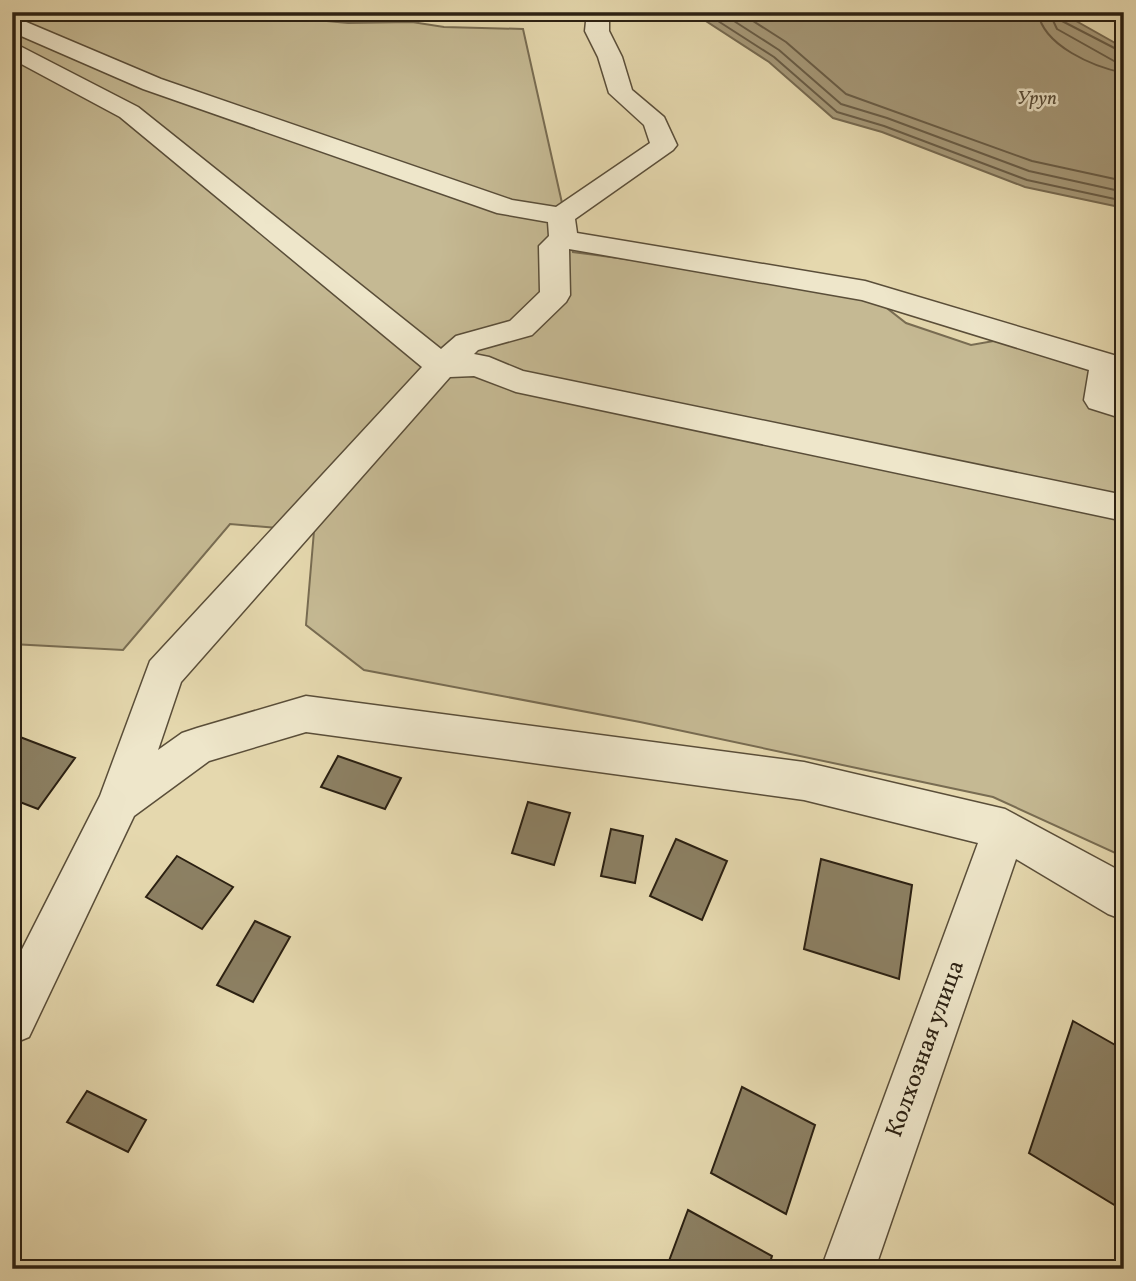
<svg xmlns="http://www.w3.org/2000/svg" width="1136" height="1281" font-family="Vollkorn,serif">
<rect width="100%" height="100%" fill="#e5d8ae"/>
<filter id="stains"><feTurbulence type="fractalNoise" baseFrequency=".00286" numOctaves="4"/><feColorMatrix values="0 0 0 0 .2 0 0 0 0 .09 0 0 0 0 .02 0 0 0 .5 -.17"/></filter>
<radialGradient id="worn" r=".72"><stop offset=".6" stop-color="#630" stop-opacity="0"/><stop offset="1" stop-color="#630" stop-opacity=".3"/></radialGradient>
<path fill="#c5b993" stroke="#786c52" stroke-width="2" d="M12 12 250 14 348 23 412 22 444 27 523 29 573 252 865 291 906 323 971 345 1034 334 1124 383V857L993 797 640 722 364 670 306 625 314 531 230 524 123 650 12 644Z"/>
<path fill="#a69979" stroke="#756950" stroke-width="2" d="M692 12H1060L1124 48V208L1025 187 882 132 833 118 769 62Z"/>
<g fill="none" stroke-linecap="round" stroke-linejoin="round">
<path stroke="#685c46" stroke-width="2" d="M704 12 774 57 837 112 884 126 1027 180 1124 201
M720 12 779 50 841 104 887 118 1029 171 1124 192
M739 12 786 42 846 94 1032 161 1124 181
M1038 12C1043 46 1094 67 1124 73
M1049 12 1057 29 1114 61 1124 62
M1058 12 1062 21 1124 53"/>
</g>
<path fill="#8c8063" stroke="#2b2012" stroke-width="2" d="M20 737 75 758 38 809 12 799V748Z
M338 756 401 778 385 809 321 787Z
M528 802 570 813 554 865 512 853Z
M611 829 643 836 635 883 601 876Z
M676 839 727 861 702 920 650 896Z
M177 856 233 887 202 929 146 897Z
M821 859 912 885 899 979 804 949Z
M255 921 290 937 253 1002 217 985Z
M1073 1021 1124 1050V1199L1121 1209 1029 1153Z
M742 1087 815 1125 786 1214 711 1173Z
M87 1091 146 1120 128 1152 67 1122Z
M688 1210 772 1256 768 1269H666Z"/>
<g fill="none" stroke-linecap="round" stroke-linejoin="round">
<defs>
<path id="minor" d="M587 12H609V31L622 57 632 90 664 117 677 145 673 150 575 219 577 233 865 281 1117 356 1122 364 1117 394 1124 396V419L1089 408 1084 400 1089 370 862 300 569 249 570 295 566 302 532 335 478 350 474 354 489 357 523 371 1124 495V521L516 392 474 376 450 377 181 682 158 750 182 733 197 728 306 696 804 762 1005 809 1124 873V920L1108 914 1016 859 875 1269H821L978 843 804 800 306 732 209 761 134 816 29 1037 12 1044V969L100 796 150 661 422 367 120 117 12 59V42L138 107 441 349 456 336 510 321 540 292 539 246 549 236 548 222 497 213 143 89 12 32V16L161 79 512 200 556 207 650 143 644 125 609 93 598 57 585 31Z"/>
</defs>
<use href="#minor" stroke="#5a4e39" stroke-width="3"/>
<path stroke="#2b2012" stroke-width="2.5" stroke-dasharray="3.5 2.5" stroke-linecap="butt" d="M1112 12 1124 19"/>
<use href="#minor" fill="#eee6ca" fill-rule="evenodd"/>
</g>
<g text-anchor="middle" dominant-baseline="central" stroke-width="5" stroke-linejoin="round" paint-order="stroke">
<g font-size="19" font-style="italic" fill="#564a36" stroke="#eee6ca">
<text x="1037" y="99">Уруп</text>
</g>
<g font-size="24" fill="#2b2012" stroke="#eee6ca">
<text transform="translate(926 1049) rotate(-70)">Колхозная улица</text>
</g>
</g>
<rect width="1136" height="1281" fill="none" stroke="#e5d8ae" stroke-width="42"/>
<rect x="14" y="14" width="1108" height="1253" fill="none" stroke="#2b2012" stroke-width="3.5"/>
<rect x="21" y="21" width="1094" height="1239" fill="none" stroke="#2b2012" stroke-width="2"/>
<rect width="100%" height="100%" filter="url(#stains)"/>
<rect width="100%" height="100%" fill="url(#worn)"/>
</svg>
